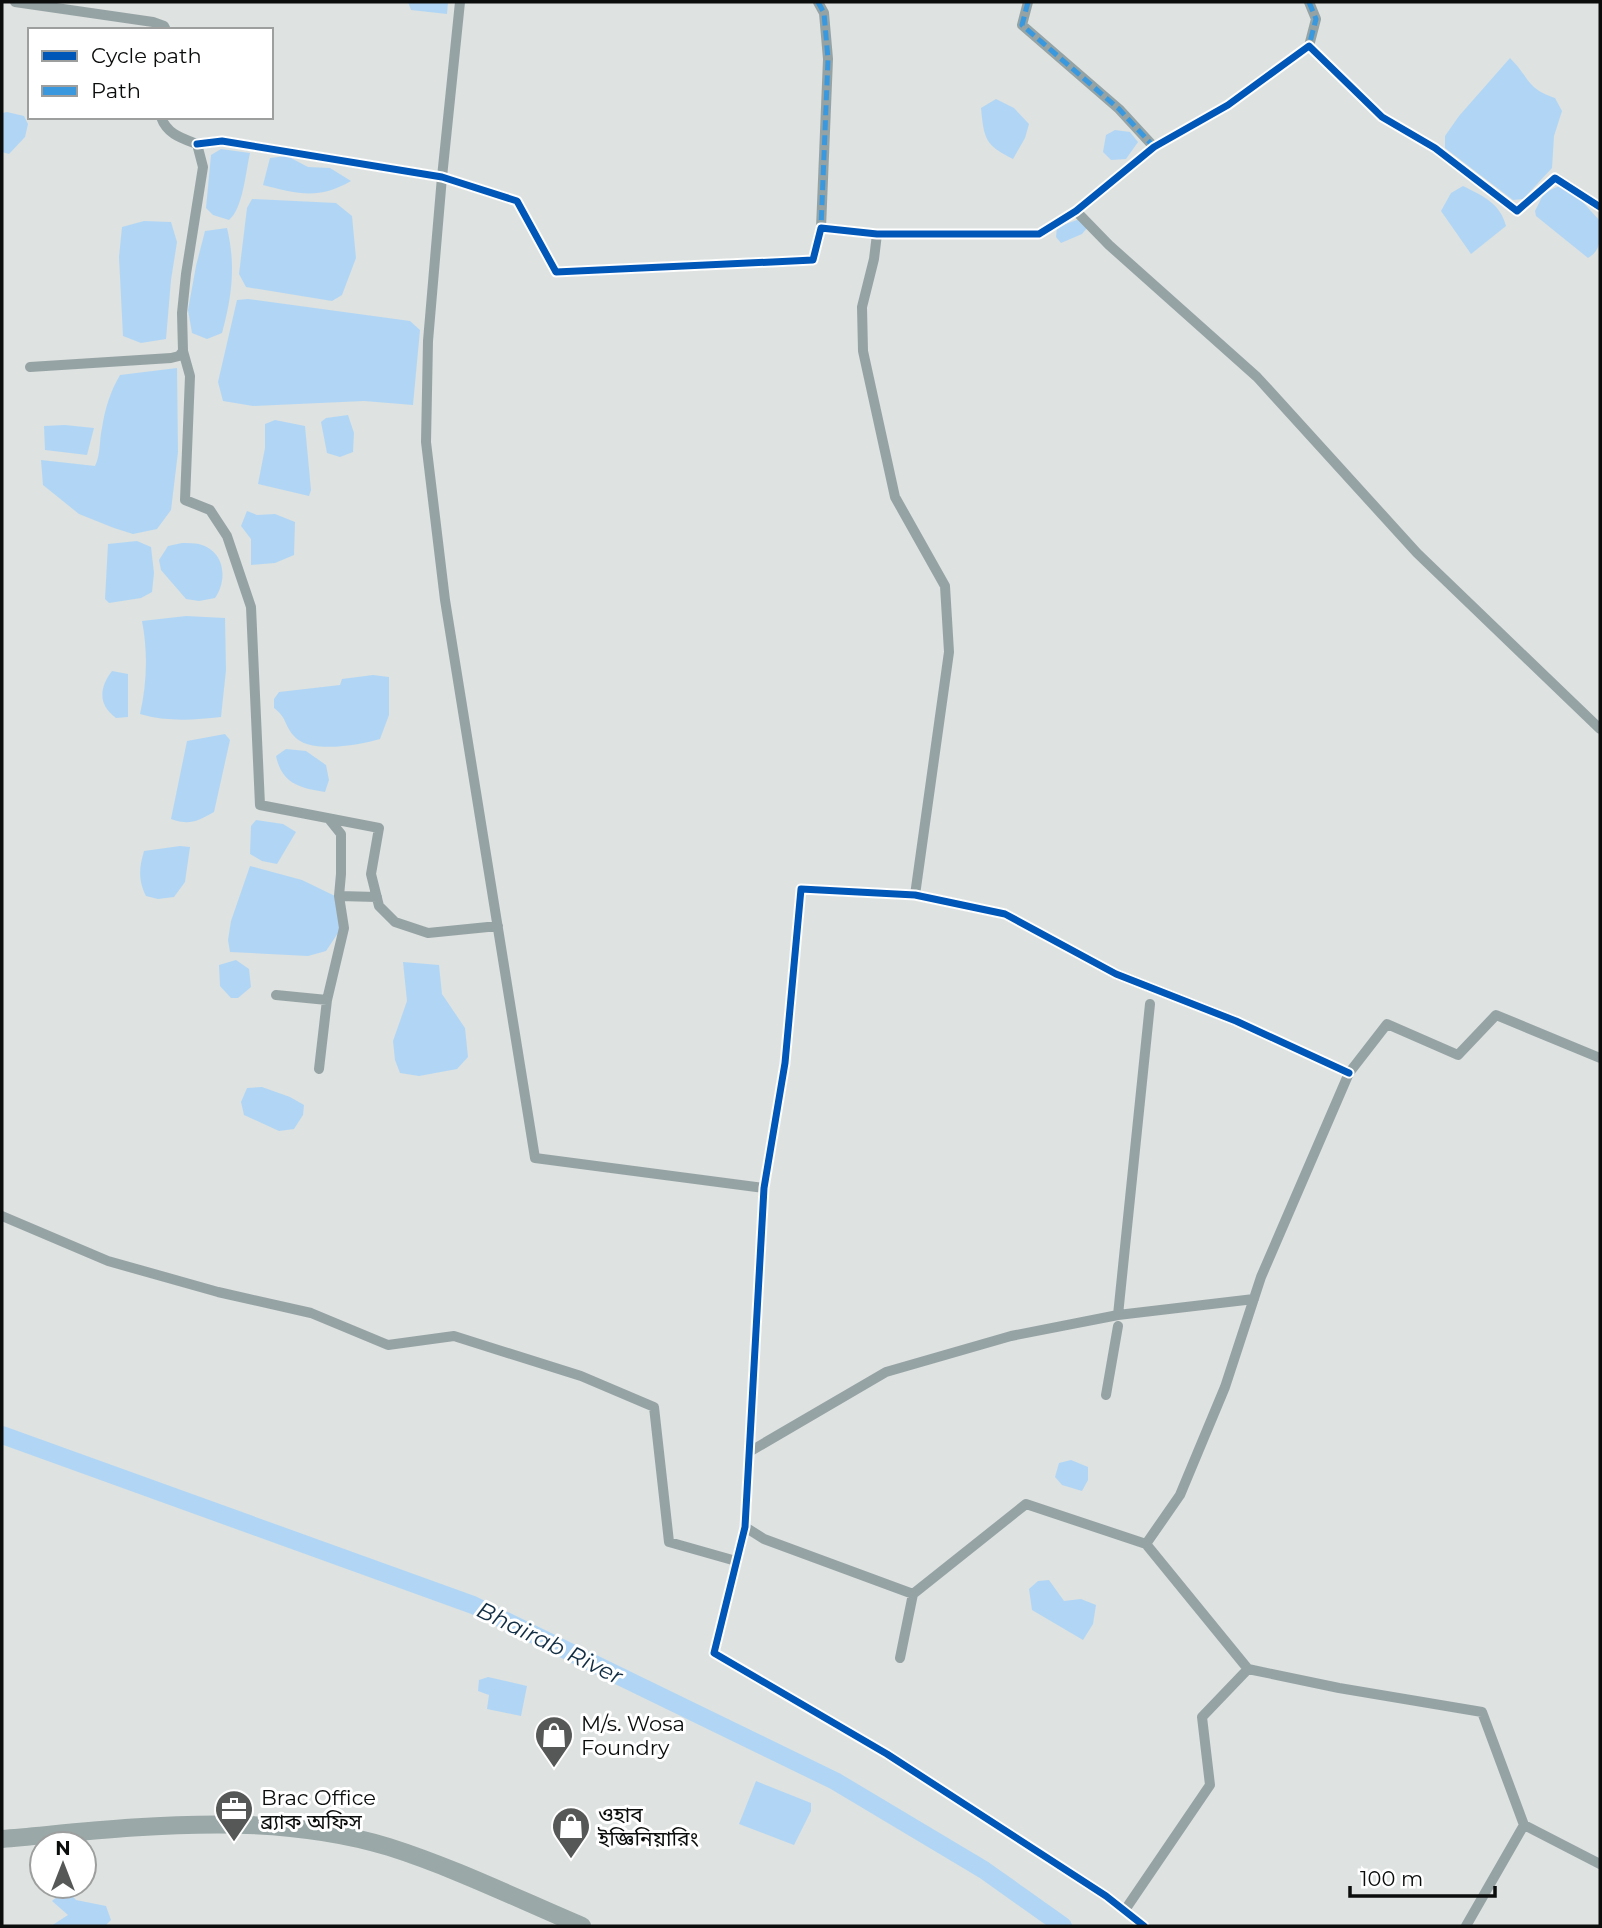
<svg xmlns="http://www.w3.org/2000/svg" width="1602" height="1928" font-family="Montserrat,'Noto Sans Bengali',sans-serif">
<rect width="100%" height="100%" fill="#dee2e0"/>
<path fill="#b1d6f5" d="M408 2H448L447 14 411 10Z
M1510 58C1530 78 1526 88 1555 98L1562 111 1554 136 1552 168 1523 199 1513 200 1445 148V136L1459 116Z
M996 99 1014 108 1029 124 1025 138 1013 159C985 145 984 139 981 108Z
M7 112 24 116 28 124 25 137 9 154 2 152V113Z
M1115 130 1130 132 1138 142 1126 159 1111 160 1103 152 1106 135Z
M221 149 250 153C246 170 243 209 229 220L213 215 206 208 211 155Z
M287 156 308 167 330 168 351 181C318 200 298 194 263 185L270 158Z
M1463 186C1483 196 1500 203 1506 226L1471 254 1441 211 1451 193Z
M1559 186 1580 199 1600 221C1600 237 1602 250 1588 258L1536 216 1535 211 1544 193Z
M252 199 336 203 352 216 356 258 342 295 332 301 246 287 239 274 247 208Z
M1080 219 1087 228 1082 234 1061 243 1056 237 1057 227Z
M144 221 171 222 177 242 171 280 166 339 141 343 123 336 119 257 122 227Z
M227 228C236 265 232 296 222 333L207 339 192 333 188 310 196 266 205 231Z
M248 299 410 321 420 330 413 405 364 401 253 406 223 401 218 382 237 300Z
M177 368 178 452 171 510 157 529 133 534 114 528 79 514 43 485 41 460 95 466C101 454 99 441 102 428 105 409 110 392 120 375Z
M348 415 354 433 353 452 340 457 327 453 321 422 326 418Z
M275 420 305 426 311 490 309 496 258 484 265 448V424Z
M65 425 94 428 87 455 45 450 44 426Z
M247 511 257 515 275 514 295 522 294 555 275 563 251 565V539L241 526Z
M137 541 151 547 154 573 152 592 141 598 109 603 105 599 108 544Z
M182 543C188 543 194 543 199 544 225 551 228 579 215 598L199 601 186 599 161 570 159 560 168 546Z
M186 616 225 618 226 670 221 717C194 720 167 722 140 714 147 683 148 652 142 621Z
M112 671 128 674V717L116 718C98 705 99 688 112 671Z
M373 675 389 677V715L380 739C359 745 308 755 293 735 284 724 287 718 274 708V699L279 692 340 685 342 679Z
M225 734 230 740 214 812C197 821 190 826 171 819L187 741Z
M286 749 306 751 326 765 329 780 325 792C300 788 282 784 276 756Z
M256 820 283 824 296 832 277 864 262 861 250 854 251 826Z
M180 846 190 847 185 882 174 897 158 899 146 896C138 880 139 868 144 851Z
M250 866 302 880 335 896 342 927 326 951 308 956 230 952 228 940 231 921Z
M236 960 249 969 251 987 238 998H231L220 986 219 965Z
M403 962 439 965 442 994 465 1028 468 1057 457 1069 419 1076 400 1073 395 1060 393 1041 407 1001Z
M262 1087 290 1097 304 1105 303 1115 294 1129 279 1131 244 1115 241 1102 247 1088Z
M1071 1460 1088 1467V1480L1082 1491 1062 1485 1055 1477 1059 1463Z
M1049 1580 1064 1601 1081 1599 1096 1605 1093 1624 1083 1640 1032 1610 1029 1589 1038 1581Z
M488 1677 527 1686 521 1716 487 1709 489 1695 478 1691 479 1680Z
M756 1781 811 1803V1811L794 1845 739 1824Z
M66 1889 76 1900 106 1906 111 1920 105 1926H51L68 1915 52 1901Z"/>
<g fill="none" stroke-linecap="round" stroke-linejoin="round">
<path stroke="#b1d6f5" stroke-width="18" d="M2 1435 473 1605 835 1781 984 1870 1063 1926"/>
<path stroke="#96a3a5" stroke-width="10" d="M15 2 153 22 164 26 166 30
M460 2 442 177 428 341 426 442 445 600 535 1158 764 1188
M818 2 824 13 828 59 821 228
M1028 2 1022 25 1119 109 1154 147
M1309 2 1316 19 1309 46
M197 144 222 141 442 177 517 201 556 272 813 260 821 228 877 234H1039L1076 211 1154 147 1228 105 1309 46 1382 117 1435 148 1517 211 1555 178 1600 207
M1076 211 1109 245 1257 377 1417 553 1600 729
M877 234 874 259 862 307 863 351 895 497 945 586 949 652 915 895
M183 351 190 376 185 500 210 510 227 536 251 607 260 805 379 828 371 874 379 906 395 922 428 933 498 926
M30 367 171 358 179 356 183 351 182 313 186 274 203 167 197 144C181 138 167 134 161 117
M339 896 377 897
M276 995 327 1000
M1150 1004 1118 1315 1254 1299
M319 1069 327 1000 344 928 339 896 341 874V834L329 819
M2 1216 108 1261 218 1292 311 1313 388 1345 454 1336 581 1376 654 1407 669 1542 736 1561
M1106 1395 1118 1326
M749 1452 886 1372 1011 1336 1118 1315
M745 1527 764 1539 913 1594 1026 1504 1146 1544 1180 1495 1225 1387 1261 1277 1349 1073 1387 1024 1458 1055 1496 1015 1600 1058
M1146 1544 1248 1669
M900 1658 913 1594
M1127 1907 1210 1785 1202 1717 1248 1669 1339 1688 1482 1712 1524 1825 1600 1864
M1144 1926 1106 1896 887 1754 714 1653 745 1527 764 1188 785 1063 801 889 915 895 1005 914 1116 974 1236 1021 1349 1073
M1466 1926 1524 1825"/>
<path stroke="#9aa8a8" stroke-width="18" d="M2 1839C130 1828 263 1809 389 1847 455 1868 518 1899 582 1926"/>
<path stroke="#3a99de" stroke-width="5" stroke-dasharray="10 5" stroke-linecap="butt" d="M818 2 824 13 828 59 821 228
M1028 2 1022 25 1119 109 1154 147
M1309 2 1316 19 1309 46"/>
<defs>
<path id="cycleway" d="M197 144 222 141 442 177 517 201 556 272 813 260 821 228 877 234H1039L1076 211 1154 147 1228 105 1309 46 1382 117 1435 148 1517 211 1555 178 1600 207
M1144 1926 1106 1896 887 1754 714 1653 745 1527 764 1188 785 1063 801 889 915 895 1005 914 1116 974 1236 1021 1349 1073"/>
</defs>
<use href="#cycleway" stroke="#fff" stroke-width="11"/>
<use href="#cycleway" stroke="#0057b8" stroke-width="7"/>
</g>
<defs>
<symbol id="shop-pin" viewBox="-11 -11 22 30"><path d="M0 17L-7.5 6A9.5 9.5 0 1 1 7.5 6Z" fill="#555856" stroke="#fff"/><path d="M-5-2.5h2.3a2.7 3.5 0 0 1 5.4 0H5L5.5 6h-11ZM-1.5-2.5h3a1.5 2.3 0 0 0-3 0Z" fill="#fff"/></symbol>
<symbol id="office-pin" viewBox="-11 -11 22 30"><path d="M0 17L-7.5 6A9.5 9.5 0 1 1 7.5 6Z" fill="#555856" stroke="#fff"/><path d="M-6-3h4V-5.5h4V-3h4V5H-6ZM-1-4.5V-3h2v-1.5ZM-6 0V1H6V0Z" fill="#fff"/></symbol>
</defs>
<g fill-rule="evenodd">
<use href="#shop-pin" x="532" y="1713" width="44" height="60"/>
<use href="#office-pin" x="212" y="1787" width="44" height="60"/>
<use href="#shop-pin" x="549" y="1804" width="44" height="60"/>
</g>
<g text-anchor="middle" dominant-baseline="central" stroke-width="6" stroke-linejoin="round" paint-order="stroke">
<g font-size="21" fill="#0b0d0c" stroke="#fff" text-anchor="start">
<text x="581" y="1723">M/s. Wosa<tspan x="581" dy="24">Foundry</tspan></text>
<text x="261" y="1797">Brac Office<tspan x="261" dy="24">ব্র্যাক অফিস</tspan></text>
<text x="598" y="1814">ওহাব<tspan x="598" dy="24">ইজ্ঞিনিয়ারিং</tspan></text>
</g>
<g font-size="23" font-style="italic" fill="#112d43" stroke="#fff">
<text transform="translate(550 1643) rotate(26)">Bhairab River</text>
</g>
</g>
<rect width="1602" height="1928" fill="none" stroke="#0b0d0c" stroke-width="7"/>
<rect x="28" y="28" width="245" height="91" fill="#ffffff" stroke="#9d9e9e" stroke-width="2"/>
<rect x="42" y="51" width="35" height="10" fill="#0057b8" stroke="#9d9e9e" stroke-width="2"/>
<text x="91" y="63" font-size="21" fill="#0b0d0c">Cycle path</text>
<rect x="42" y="86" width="35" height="10" fill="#3a99de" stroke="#9d9e9e" stroke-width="2"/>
<text x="91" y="98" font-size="21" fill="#0b0d0c">Path</text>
<g transform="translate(63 1865)"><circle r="33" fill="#ffffff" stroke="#9d9e9e" stroke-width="2"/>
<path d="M0-5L12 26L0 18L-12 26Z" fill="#555856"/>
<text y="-10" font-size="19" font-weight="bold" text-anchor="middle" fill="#0b0d0c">N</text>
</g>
<path d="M1350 1886v10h145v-10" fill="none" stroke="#0b0d0c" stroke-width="3.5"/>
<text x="1360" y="1886" font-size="21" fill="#0b0d0c" stroke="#ffffff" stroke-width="5" paint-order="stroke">100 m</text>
</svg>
